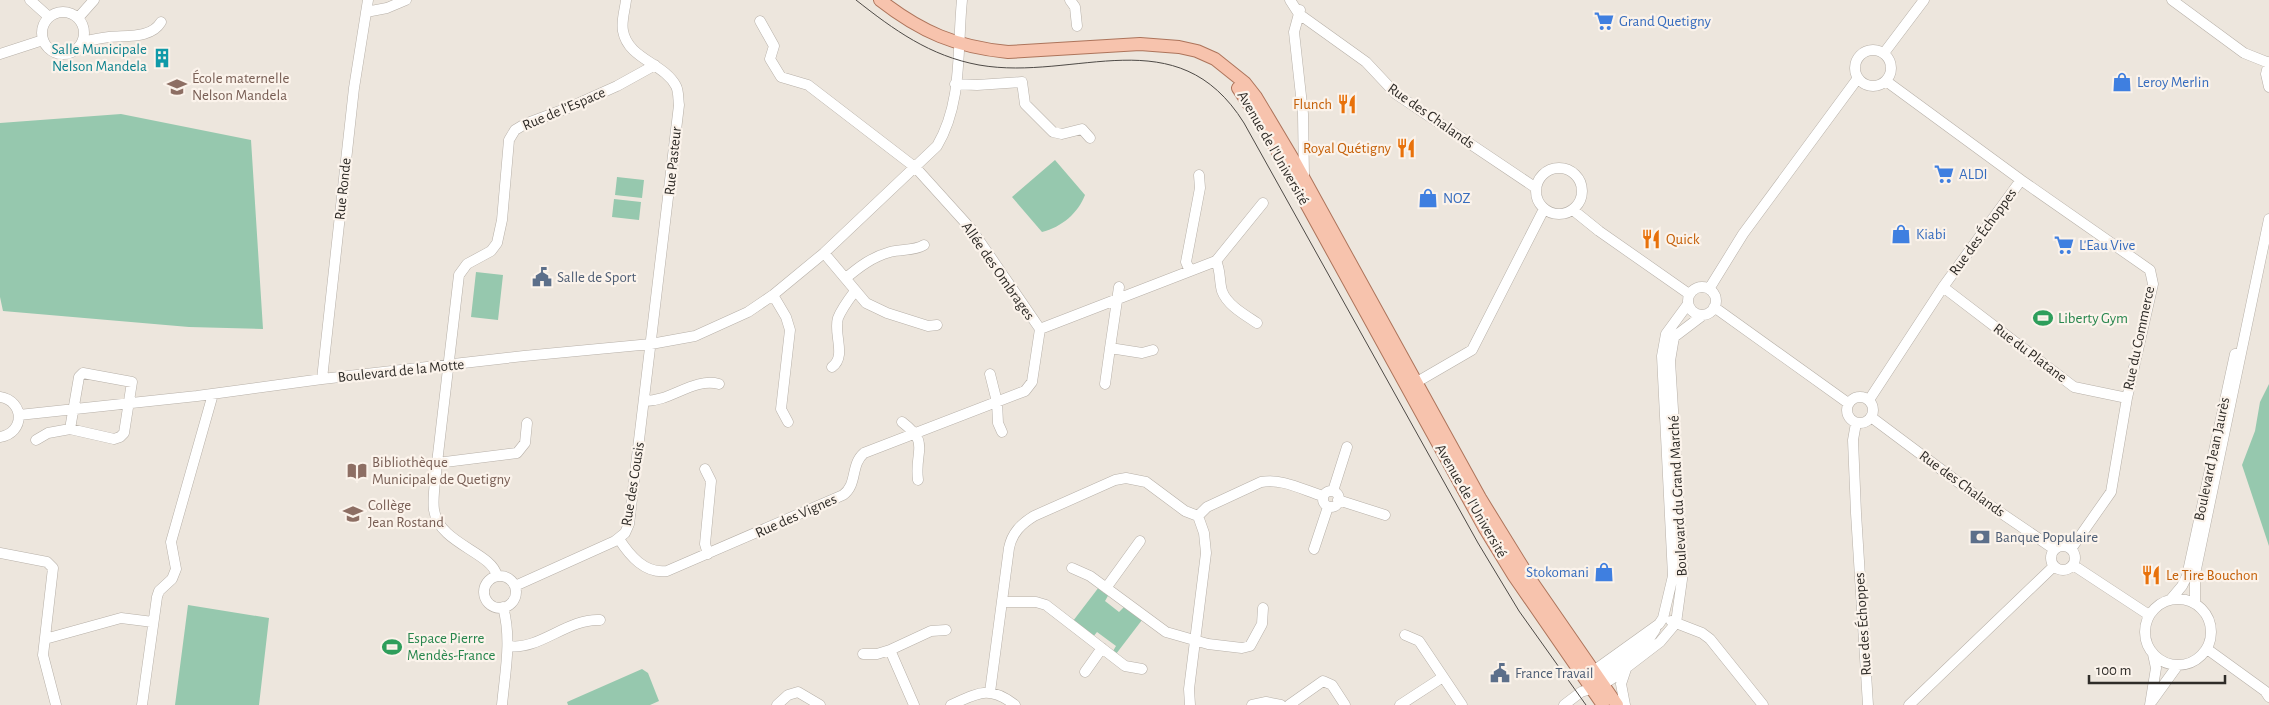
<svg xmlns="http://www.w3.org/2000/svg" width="2269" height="705" font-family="'Alegreya Sans',sans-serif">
<rect width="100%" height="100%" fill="#ede6dd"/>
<path fill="#96c8ae" d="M121 114 251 140 263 329 189 327 3 311 0 297V123Z
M1055 160 1085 195C1078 213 1062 227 1042 232L1012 197Z
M617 177 644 180 642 198 615 195Z
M614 199 641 202 639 220 612 217Z
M476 272 503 275 498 320 471 317Z
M2269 384V546L2242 465 2255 431 2260 402Z
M1099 587 1109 594 1105 601 1119 612 1125 606 1142 620 1116 654 1113 651 1116 646 1097 632 1093 637 1073 621Z
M188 605 269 618 259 705H175Z
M642 669 648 673 659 701 650 705H568L567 702Z"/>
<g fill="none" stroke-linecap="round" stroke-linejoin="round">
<defs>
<path id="minor" d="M30 0 49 17
M1070 0 1075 7 1077 26
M1290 0 1299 14 1366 62 1396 94 1536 188
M2172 0 2244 53 2269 63
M1300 10 1294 32 1303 114 1304 177
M366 12 387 8 406 0
M42 33a21 21 0 1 1 42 0a21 21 0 1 1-42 0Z
M78 18 94 0
M760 21 774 46 770 59 781 77 808 85 916 168 972 230 1040 329
M82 42C91 40 100 38 109 37 126 35 151 39 161 22
M1855 68a18 18 0 1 1 36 0a18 18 0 1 1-36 0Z
M1884 53 1924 0
M0 54 43 40
M2269 62 2266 74 2269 87
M955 84 977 85 1022 82 1025 104 1053 132 1062 134 1082 129 1090 138
M1536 191a23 23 0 1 1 46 0a23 23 0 1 1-46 0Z
M2021 180 2150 270 2153 284 2127 398 2111 492 2071 549
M1573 210 1599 231 1689 294
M824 253 866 303 887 313 928 326 937 325
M1216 261C1221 271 1219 281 1222 291 1227 305 1245 315 1257 323
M1190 271 1186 262 1200 188 1199 175
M846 278C859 267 872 257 890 252 902 249 914 251 924 245
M1119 287 1110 348 1142 353 1153 350
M1943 287 2074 387 2127 398
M1688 301a14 14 0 1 1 28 0a14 14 0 1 1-28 0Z
M1709 289 1743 234 1858 78
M773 295 786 317 790 330 781 409 788 422
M1714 307 1848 403
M832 367C847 356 833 334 838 318 842 308 849 299 855 291
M83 373 132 382 124 433 120 437 114 439 70 429 79 377Z
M990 374 997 402 998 423 1002 432
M322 379 354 88 368 0
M1105 384 1110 348
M1410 386 1472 350 1544 209
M1847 410a13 13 0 1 1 26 0a13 13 0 1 1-26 0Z
M0 397C25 401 25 433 0 437
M1869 400 1943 287 2021 180 1886 81
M644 401C670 402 694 377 719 384
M19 415 197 396 322 379 524 356 651 344 695 336 748 312 773 295 824 253 937 146C963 102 957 49 962 0
M1871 417 1982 500 2054 549
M902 422C931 444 914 450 918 480
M1856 423 1853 440 1856 513 1868 705
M36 440 48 433 70 429
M437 463 459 275 467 264 491 251 497 243 502 220 509 140 515 130 525 124 568 108 617 86 655 65
M705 469 711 481 705 544 708 554
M1333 491 1347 447
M1323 499a8 8 0 1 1 16 0a8 8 0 1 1-16 0Z
M1338 500 1385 515
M1198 516 1207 507 1261 482C1282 478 1303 490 1323 496
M619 539C630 556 645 574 667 571L843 495C858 484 850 465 864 453L1025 391 1032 382 1040 329 1216 261 1263 203
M2051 558a12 12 0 1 1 24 0a12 12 0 1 1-24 0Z
M1314 549 1328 507
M0 553 47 562 53 568 43 655 56 705
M2073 565 2149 615
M1072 568 1090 576 1166 632 1208 644 1242 648 1250 646 1262 624 1263 608
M484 592a16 16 0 1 1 32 0a16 16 0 1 1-32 0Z
M497 576C492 552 439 544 434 510 432 496 436 478 437 463L517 453 525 443 527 423
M515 586 615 541 625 533 629 524 679 105C678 100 679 92 676 86 664 63 628 59 623 31 621 21 625 10 626 0
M1106 588 1140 541
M2145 632a33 33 0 1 1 66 0a33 33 0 1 1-66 0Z
M2171 599 2182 586 2187 576 2235 354
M1002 602H1036L1046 605 1125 666 1142 669
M2195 602V574L2269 219
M1671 621 1702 633 1710 639 1763 705
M1405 635 1419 641 1462 705
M45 639 121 618 153 622
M509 646C538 651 568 618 600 620
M2207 649 2265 691 2269 697
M863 654H877L890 650
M1085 672 1102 648
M1590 676 1592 672 1659 624 1663 618 1673 576 1662 356 1666 334 1688 304
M1595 682 1647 642 1655 630
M990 692 1009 548C1012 533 1021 524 1034 516L1115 480 1126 478 1146 482 1185 511 1198 516 1204 533 1206 553 1189 689 1190 705
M2152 701 2178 665
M142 705 157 597 159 591 172 579 176 569 171 542 213 394
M502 705C505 672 512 640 503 607
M777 705 788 695 798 692 820 705
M914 705 890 650 931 631 946 630
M951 705C978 693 989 685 1015 705
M1252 705 1266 702 1281 705
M1289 705 1323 681 1332 685 1345 705
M1400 705 1443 677
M1564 705 1581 692 1602 685 1613 678 1660 642 1676 623 1683 572 1670 361 1674 337 1703 315
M1625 705 1621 684 1626 669
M1909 705 2054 566
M2150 705 2156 668 2153 654"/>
<path id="major" d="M880 0C921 32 956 47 1008 52L1140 44 1179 47 1197 51 1215 59 1245 83 1256 97 1293 159 1480 498 1530 579 1617 705
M1238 88 1264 127 1484 527 1514 576 1603 705"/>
</defs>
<use href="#minor" stroke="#b7b0a8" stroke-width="11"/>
<use href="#major" stroke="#ad745b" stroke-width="14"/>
<use href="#minor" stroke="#fff" stroke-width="10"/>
<use href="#major" stroke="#f7c3ad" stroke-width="12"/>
<path stroke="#4e4a46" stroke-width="1" d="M856 0C894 30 930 56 979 65 1076 82 1177 16 1244 123L1478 543 1519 611 1586 705"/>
</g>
<defs>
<symbol id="supermarket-bare" viewBox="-9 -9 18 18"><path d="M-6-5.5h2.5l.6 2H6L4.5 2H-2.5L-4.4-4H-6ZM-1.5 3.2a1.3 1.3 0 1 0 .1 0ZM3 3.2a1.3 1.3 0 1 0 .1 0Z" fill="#3f7fe0" stroke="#fbf3eb" stroke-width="2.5" paint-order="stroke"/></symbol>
<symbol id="building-bare" viewBox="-9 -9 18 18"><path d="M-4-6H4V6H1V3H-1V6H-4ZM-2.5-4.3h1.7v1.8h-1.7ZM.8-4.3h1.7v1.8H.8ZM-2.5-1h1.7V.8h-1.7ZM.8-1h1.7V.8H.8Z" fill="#0f9aa8" stroke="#fbf3eb" stroke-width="2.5" paint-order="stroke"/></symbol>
<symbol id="shop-bare" viewBox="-9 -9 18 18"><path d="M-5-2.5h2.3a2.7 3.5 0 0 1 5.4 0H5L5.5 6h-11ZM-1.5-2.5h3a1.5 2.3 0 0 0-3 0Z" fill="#3f7fe0" stroke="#fbf3eb" stroke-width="2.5" paint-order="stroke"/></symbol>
<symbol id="school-bare" viewBox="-9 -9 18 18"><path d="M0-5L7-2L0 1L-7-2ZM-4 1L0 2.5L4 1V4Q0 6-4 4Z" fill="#8d6e63" stroke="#fbf3eb" stroke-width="2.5" paint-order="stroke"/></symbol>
<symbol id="restaurant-bare" viewBox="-9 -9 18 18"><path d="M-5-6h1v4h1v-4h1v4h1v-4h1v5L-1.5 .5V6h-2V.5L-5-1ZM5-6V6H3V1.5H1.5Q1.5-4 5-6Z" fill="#e8710a" stroke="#fbf3eb" stroke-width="2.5" paint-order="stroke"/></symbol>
<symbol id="civic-bare" viewBox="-9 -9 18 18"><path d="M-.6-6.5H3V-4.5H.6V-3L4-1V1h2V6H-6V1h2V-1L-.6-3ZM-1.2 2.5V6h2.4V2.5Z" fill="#5c6f8a" stroke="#fbf3eb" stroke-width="2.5" paint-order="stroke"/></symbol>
<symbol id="stadium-bare" viewBox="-9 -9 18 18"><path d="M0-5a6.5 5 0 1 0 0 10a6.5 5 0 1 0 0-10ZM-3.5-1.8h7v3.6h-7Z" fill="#2e9e5b" stroke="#fbf3eb" stroke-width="2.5" paint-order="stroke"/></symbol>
<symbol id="library-bare" viewBox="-9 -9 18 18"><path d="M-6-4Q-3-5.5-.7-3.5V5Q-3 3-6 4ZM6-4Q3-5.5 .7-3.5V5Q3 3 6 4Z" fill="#8d6e63" stroke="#fbf3eb" stroke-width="2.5" paint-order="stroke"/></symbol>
<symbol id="bank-bare" viewBox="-9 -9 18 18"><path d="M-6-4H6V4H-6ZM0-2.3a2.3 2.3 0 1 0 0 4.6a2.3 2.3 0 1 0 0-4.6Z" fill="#5c6f8a" stroke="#fbf3eb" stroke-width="2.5" paint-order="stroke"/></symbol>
</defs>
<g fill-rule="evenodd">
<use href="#supermarket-bare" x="1590" y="7" width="28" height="28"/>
<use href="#building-bare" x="148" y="44" width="28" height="28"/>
<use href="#shop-bare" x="2108" y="68" width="28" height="28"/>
<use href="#school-bare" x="163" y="73" width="28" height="28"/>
<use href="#restaurant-bare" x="1333" y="90" width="28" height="28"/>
<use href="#restaurant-bare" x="1392" y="134" width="28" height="28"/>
<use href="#supermarket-bare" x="1930" y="160" width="28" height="28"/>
<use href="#shop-bare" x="1414" y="184" width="28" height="28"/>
<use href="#shop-bare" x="1887" y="220" width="28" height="28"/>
<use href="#restaurant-bare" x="1637" y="225" width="28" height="28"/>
<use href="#supermarket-bare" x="2050" y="231" width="28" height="28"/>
<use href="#civic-bare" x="528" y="263" width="28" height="28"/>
<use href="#stadium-bare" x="2029" y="304" width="28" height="28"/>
<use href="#library-bare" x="343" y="457" width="28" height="28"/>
<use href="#school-bare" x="339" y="500" width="28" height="28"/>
<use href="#bank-bare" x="1966" y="523" width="28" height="28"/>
<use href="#shop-bare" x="1590" y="558" width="28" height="28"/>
<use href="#restaurant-bare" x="2137" y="561" width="28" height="28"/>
<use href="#stadium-bare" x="378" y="633" width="28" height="28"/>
<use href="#civic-bare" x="1486" y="659" width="28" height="28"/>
</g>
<g text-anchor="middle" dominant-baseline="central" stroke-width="4.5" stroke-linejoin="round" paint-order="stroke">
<g font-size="15" fill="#366cbe" stroke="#fbf3eb" text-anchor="start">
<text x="1619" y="21">Grand Quetigny</text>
<text x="2137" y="82">Leroy Merlin</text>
<text x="1959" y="174">ALDI</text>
<text x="1443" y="198">NOZ</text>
<text x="1916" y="234">Kiabi</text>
<text x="2079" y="245">L'Eau Vive</text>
<text x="1589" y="572" text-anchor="end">Stokomani</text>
</g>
<g font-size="15" fill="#0d838f" stroke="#fbf3eb" text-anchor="end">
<text x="147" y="49">Salle Municipale<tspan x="147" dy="17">Nelson Mandela</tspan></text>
</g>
<g font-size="15" fill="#785e54" stroke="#fbf3eb" text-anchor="start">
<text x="192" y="78">École maternelle<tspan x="192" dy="17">Nelson Mandela</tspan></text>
<text x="372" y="462">Bibliothèque<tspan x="372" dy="17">Municipale de Quetigny</tspan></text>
<text x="368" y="505">Collège<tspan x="368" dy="17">Jean Rostand</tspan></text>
</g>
<g font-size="15" fill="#c56008" stroke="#fbf3eb" text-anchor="end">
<text x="1332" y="104">Flunch</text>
<text x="1391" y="148">Royal Quétigny</text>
<text x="1666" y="239" text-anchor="start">Quick</text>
<text x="2166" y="575" text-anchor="start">Le Tire Bouchon</text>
</g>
<g font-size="15" fill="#2f2c28" stroke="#fbf3eb">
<text transform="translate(564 109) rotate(-23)">Rue de l'Espace</text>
<text transform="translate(1431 116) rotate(35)">Rue des Chalands</text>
<text transform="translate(1273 148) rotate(60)">Avenue de l'Université</text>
<text transform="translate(673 161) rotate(-84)">Rue Pasteur</text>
<text transform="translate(343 189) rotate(-84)">Rue Ronde</text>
<text transform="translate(1983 232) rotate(-54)">Rue des Échoppes</text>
<text transform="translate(998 271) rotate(55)">Allée des Ombrages</text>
<text transform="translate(2139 338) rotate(-78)">Rue du Commerce</text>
<text transform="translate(2030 353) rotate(37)">Rue du Platane</text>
<text transform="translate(401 371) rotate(-6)">Boulevard de la Motte</text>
<text transform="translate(2212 459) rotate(-78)">Boulevard Jean Jaurès</text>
<text transform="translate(633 484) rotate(-81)">Rue des Cousis</text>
<text transform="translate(1962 484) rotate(36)">Rue des Chalands</text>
<text transform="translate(1678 496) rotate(-93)">Boulevard du Grand Marché</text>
<text transform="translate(1471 501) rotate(60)">Avenue de l'Université</text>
<text transform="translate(796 516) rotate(-24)">Rue des Vignes</text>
<text transform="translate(1863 624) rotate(-94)">Rue des Échoppes</text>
</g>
<g font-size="15" fill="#4e5e75" stroke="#fbf3eb" text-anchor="start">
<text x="557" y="277">Salle de Sport</text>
<text x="1995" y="537">Banque Populaire</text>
<text x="1515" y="673">France Travail</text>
</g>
<g font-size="15" fill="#27864d" stroke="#fbf3eb" text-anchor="start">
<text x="2058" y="318">Liberty Gym</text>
<text x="407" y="638">Espace Pierre<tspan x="407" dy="17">Mendès-France</tspan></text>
</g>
</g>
<path d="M2089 675v8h136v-8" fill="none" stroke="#2f2c28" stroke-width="2.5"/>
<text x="2096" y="675" font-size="15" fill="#2f2c28" stroke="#fbf3eb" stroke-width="4" paint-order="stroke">100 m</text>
</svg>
